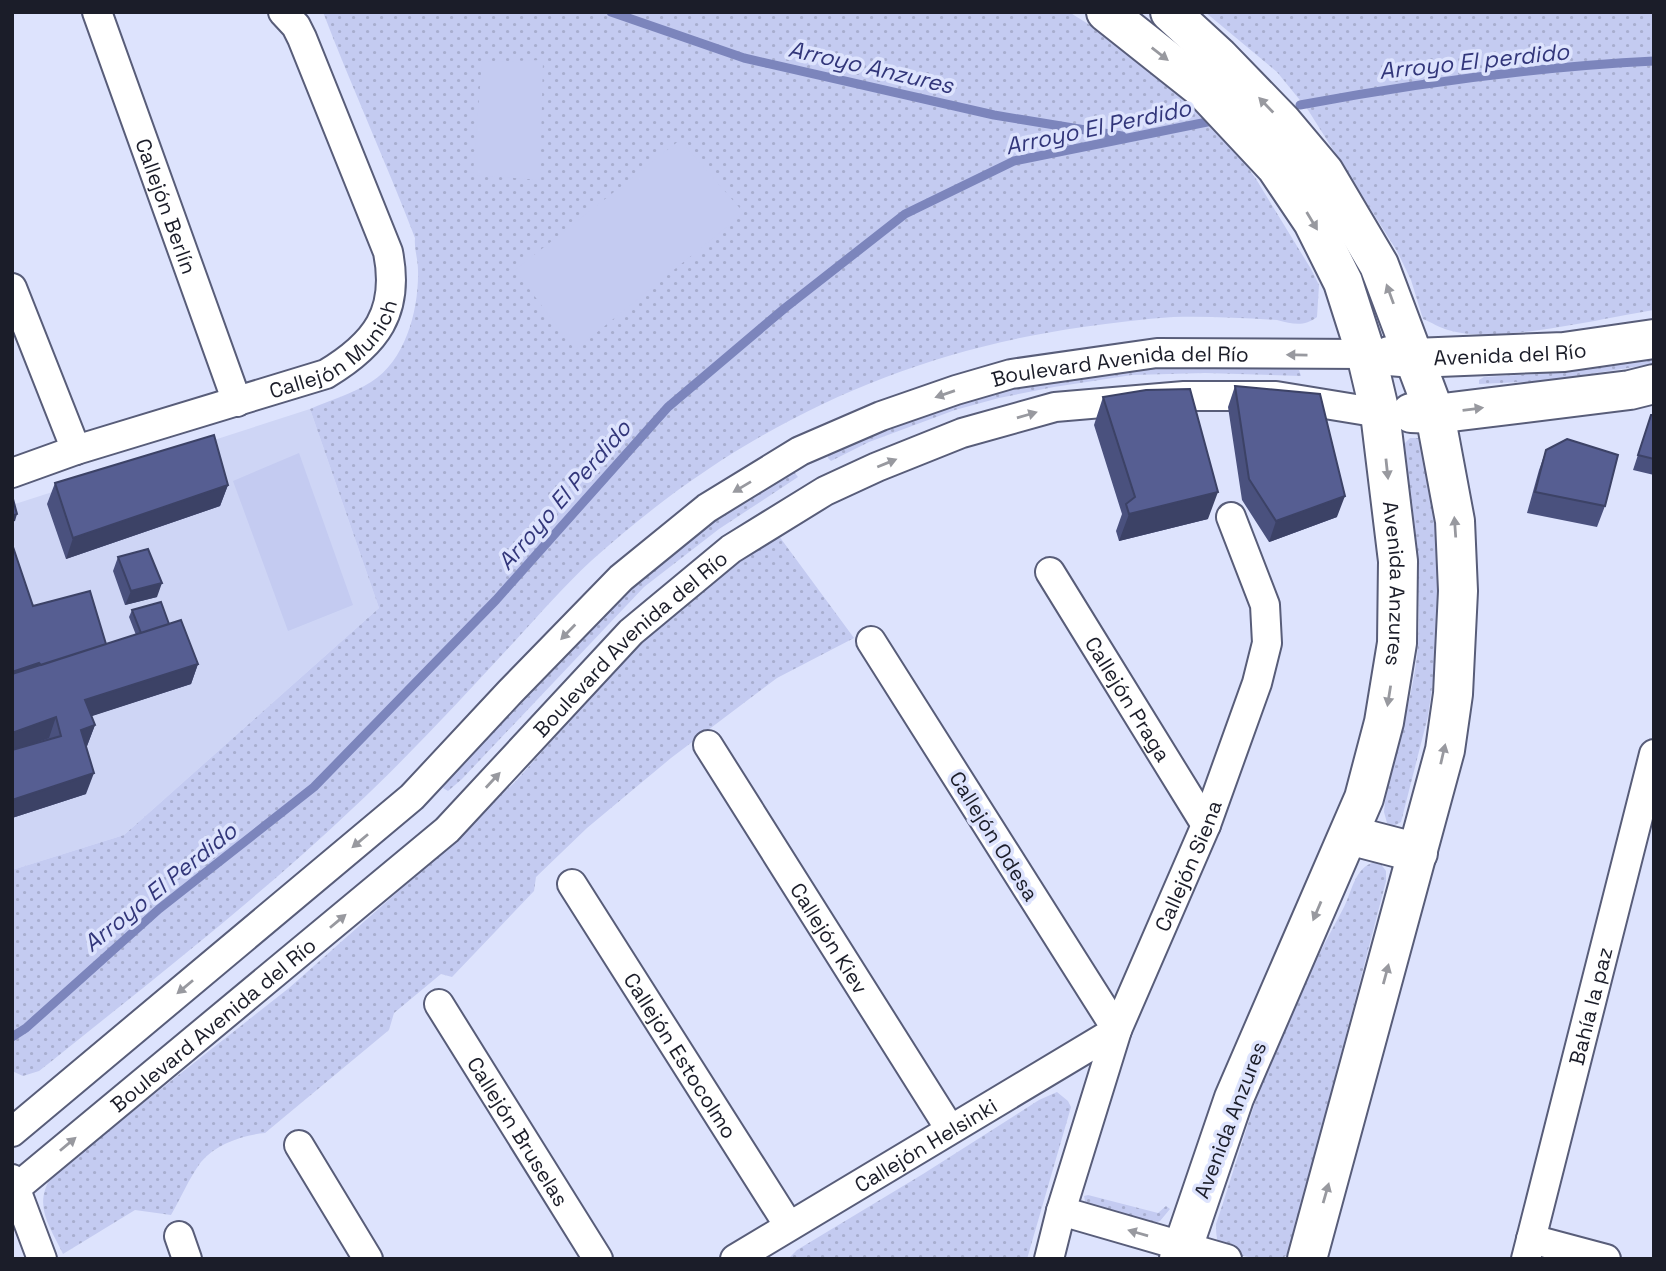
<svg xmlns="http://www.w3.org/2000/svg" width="1666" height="1271" font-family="'Space Grotesk',sans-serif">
<defs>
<pattern id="grass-dots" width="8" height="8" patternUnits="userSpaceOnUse" patternTransform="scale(1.75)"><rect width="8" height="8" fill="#c4cbf1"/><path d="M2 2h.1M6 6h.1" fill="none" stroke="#a8aecf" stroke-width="1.8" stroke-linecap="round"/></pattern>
</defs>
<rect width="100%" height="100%" fill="#dde3fd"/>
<path fill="#ced5f5" d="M310 409 379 608 124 835 12 870V505Z"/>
<path fill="url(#grass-dots)" d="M323 12H1069L1125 47 1221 130 1256 179 1311 269 1319 285 1317 317C1304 327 1293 324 1277 320 1243 318 1208 316 1173 317 1143 319 1113 323 1083 327 892 354 734 432 591 561 564 586 539 615 514 642 461 699 409 756 352 809 256 900 151 981 48 1064L39 1071 23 1076 12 1071V870L124 835 379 608 310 409C330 400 352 394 371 382 406 360 419 309 418 270 418 259 414 249 415 238 386 162 352 88 323 12Z
M1205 12H1654V310C1602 318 1496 345 1448 330 1440 328 1431 322 1423 319L1411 280 1397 251 1308 110 1277 72Z
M1654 355V364L1544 381 1479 384V380L1484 377 1535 374Z
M1155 366H1241L1299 370 1301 376 1205 373 1132 375 1054 387 999 398 955 410 869 442 831 461 828 458V454L834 451 875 432 999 390Z
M1410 438H1421L1426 442 1440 558 1435 667 1428 716 1401 822 1394 826 1387 823 1384 812 1385 802C1394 753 1411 706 1417 656 1424 588 1412 521 1403 454V445Z
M791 472 795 473 798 477 719 529 644 587 462 779 448 791 443 788 448 780 634 586 711 524Z
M776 532 854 638 777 678 671 758 587 828 536 877 534 891 452 977 441 974 394 1013 389 1030 265 1133C243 1135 216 1144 201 1162 189 1178 181 1198 171 1215L135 1210 63 1254C49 1224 32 1205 53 1174L289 988 436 858 516 781 641 639 664 618Z
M1375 862 1380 863 1386 871V881L1291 1247C1289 1253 1286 1257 1280 1259 1268 1262 1228 1255 1220 1246 1216 1240 1216 1230 1216 1224 1235 1169 1250 1111 1272 1057 1292 1006 1317 957 1343 909 1352 893 1354 867 1375 862Z
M1057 1092 1068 1101 1071 1107 1027 1259H788L797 1250 923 1174 1039 1100Z
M1088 1195 1158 1213 1166 1206 1170 1209 1160 1221 1148 1226 1087 1210 1084 1196Z"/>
<path fill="#c4cbf1" d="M543 60 540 180 473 175 482 62Z
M680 140 744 213 575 350 515 270Z
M299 453 353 605 288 631 233 481Z"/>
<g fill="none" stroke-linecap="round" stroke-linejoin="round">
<path stroke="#7c85bc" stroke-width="9" d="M611 12 744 58 994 115 1122 136
M1300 105C1417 83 1535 67 1654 61
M12 1037 26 1028 159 909 314 787 496 600 668 407 785 308 905 214 1014 161 1217 120"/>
<defs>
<g id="street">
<path id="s1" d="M97 12 237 402"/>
<path d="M12 288 76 450"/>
<path id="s2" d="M12 473 76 450 326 374C376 344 400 312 388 252L302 38 296 26 283 12"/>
<path id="s3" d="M1050 572 1206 825"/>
<path id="s4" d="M708 745 950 1129"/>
<path id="s5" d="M572 884 789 1226"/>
<path id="s6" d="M439 1004 598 1259"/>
<path id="s7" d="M12 1132 412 797 510 692 621 578 707 508 800 451 881 416 956 390 1011 374 1157 353 1366 354"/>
<path d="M299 1145 368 1259"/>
<path d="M12 1179 42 1259"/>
<path id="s8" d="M16 1188 447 830 631 632 731 549 825 491 877 467 962 433 1055 407 1184 396H1276L1380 413"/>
<path d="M1061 1211 1227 1259"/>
<path d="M179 1236 187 1259"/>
<path d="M1531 1239 1606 1259"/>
<path id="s9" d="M735 1259 1117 1030 871 641"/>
<path id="s10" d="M1049 1259 1061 1211 1117 1030 1206 825 1257 683 1267 643 1265 605 1231 517"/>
<path id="s11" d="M1526 1259 1654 754"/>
</g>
<g id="secondary">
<path id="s12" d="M1106 12 1203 89 1276 167 1313 222 1343 282 1366 354 1380 413 1398 561 1397 643 1384 722 1364 798 1234 1098 1179 1259"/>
<path d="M1170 12 1219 57 1282 122 1324 172 1379 265 1435 414 1455 521 1458 591 1453 694 1445 750 1307 1259"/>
<path id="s13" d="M1389 356 1414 358 1564 352 1654 339"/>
<path d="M1411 413 1435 414 1630 390 1654 384"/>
<path d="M1349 835 1418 853"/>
</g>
</defs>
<use href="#street" stroke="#585d79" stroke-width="32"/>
<use href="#secondary" stroke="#585d79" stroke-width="42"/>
<use href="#street" stroke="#fff" stroke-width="28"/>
<use href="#secondary" stroke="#fff" stroke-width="38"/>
</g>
<path fill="#4a517e" d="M1235 386 1337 517 1269 542 1242 500 1228 407Z
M1103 397 1208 519 1119 541 1116 531 1122 514 1094 425Z
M1651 415H1654V475L1633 470Z
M1546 450 1605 506 1597 527 1527 513 1539 470Z
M55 483 228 485 220 506 66 559 47 504Z
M12 544 33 606 106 644 136 635 129 617 132 610 169 624 198 664 191 684 91 716 95 725 87 746 86 747V794L12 818Z
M118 557 157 597 125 605 113 571Z"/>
<path fill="#3c4266" d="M228 485 220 506 66 559 73 538Z
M1218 492 1208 519 1119 541 1129 514Z
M1345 496 1337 517 1269 542 1276 521Z
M17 514 15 521 12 522V516Z
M162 583 157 597 125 605 131 591Z
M39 663 36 671 12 678V672Z
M198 664 191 684 77 721 85 700Z
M56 717 49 738 12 751V733Z
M95 725 87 746 73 750 81 730Z
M94 773 86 794 12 818V800Z"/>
<path fill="#565e92" stroke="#3c4266" stroke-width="2" d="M1235 386 1320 394 1345 496 1276 521 1249 479Z
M1190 389 1218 492 1129 514 1126 504 1135 497 1103 397 1146 390Z
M1651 415H1654V459L1638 455Z
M214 435 228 485 73 538 55 483Z
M1567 439 1618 455 1605 506 1535 492 1546 450Z
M12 499H13L17 514 12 516Z
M12 544 33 606 90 591 106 644 41 665 39 663 12 672Z
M148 549 162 583 131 591 118 557Z
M161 602 169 624 141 633 132 610Z
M181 620 198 664 85 700 95 725 81 730 94 773 12 800V750L61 736 56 717 12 733V674Z"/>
<defs><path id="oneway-solid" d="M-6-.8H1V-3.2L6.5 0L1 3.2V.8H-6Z" transform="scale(1.75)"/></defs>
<g fill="#98999f">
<use href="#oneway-solid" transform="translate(1160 54) rotate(38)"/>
<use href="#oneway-solid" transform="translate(1266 105) rotate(-134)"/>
<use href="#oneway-solid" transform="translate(1312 221) rotate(59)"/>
<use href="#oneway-solid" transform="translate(1390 294) rotate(-110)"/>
<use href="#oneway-solid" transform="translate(1297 355) rotate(-179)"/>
<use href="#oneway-solid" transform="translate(945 394) rotate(161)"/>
<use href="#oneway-solid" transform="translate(1473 409) rotate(-7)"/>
<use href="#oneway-solid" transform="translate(1027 415) rotate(-16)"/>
<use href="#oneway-solid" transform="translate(887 463) rotate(-22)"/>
<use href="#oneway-solid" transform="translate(1387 469) rotate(84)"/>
<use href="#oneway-solid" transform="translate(742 487) rotate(149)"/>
<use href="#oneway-solid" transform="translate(1455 527) rotate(-94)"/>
<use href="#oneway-solid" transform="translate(568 632) rotate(134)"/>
<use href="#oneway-solid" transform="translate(1389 696) rotate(99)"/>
<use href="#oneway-solid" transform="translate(1443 754) rotate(-77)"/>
<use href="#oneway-solid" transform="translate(493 780) rotate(-47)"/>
<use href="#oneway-solid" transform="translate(360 841) rotate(140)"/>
<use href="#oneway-solid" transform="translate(1317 911) rotate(113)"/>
<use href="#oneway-solid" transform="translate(338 921) rotate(-40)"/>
<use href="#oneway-solid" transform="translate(1386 974) rotate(-75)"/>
<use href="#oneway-solid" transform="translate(185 987) rotate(140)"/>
<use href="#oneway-solid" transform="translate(68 1144) rotate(-40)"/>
<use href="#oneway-solid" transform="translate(1326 1193) rotate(-74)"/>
<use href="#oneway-solid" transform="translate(1138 1233) rotate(-164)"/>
</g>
<g text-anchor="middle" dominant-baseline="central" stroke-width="7" stroke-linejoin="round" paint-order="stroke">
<g font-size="21" fill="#1b1d29" stroke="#dde3fd">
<text stroke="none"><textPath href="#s1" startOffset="206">Callejón Berlín</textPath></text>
<text stroke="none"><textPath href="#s2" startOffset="350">Callejón Munich</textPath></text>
<text stroke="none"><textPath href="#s13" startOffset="121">Avenida del Río</textPath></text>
<text stroke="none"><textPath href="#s7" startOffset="1379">Boulevard Avenida del Río</textPath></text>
<text stroke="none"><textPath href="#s12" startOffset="672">Avenida Anzures</textPath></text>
<text stroke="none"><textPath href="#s8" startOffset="822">Boulevard Avenida del Río</textPath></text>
<text stroke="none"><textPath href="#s3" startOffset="149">Callejón Praga</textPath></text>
<text transform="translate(994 836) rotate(58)">Callejón Odesa</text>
<text stroke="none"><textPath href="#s10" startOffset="418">Callejón Siena</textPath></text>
<text stroke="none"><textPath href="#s4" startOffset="228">Callejón Kiev</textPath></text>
<text stroke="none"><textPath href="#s11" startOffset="261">Bahía la paz</textPath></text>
<text stroke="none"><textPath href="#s8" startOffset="256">Boulevard Avenida del Río</textPath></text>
<text stroke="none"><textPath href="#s5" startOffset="203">Callejón Estocolmo</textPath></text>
<text transform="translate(1230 1120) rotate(-69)">Avenida Anzures</text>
<text stroke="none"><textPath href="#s6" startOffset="150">Callejón Bruselas</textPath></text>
<text stroke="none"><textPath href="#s9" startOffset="222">Callejón Helsinki</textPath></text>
</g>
<g font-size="23" font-style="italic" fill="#32367a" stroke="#dde3fd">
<text transform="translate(1474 61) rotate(-6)">Arroyo El perdido</text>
<text transform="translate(871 67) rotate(13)">Arroyo Anzures</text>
<text transform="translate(1098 127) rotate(-12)">Arroyo El Perdido</text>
<text transform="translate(564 495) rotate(-49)">Arroyo El Perdido</text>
<text transform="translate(160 887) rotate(-39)">Arroyo El Perdido</text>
</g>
</g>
<rect width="1666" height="1271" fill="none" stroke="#1b1d29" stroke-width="28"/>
</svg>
